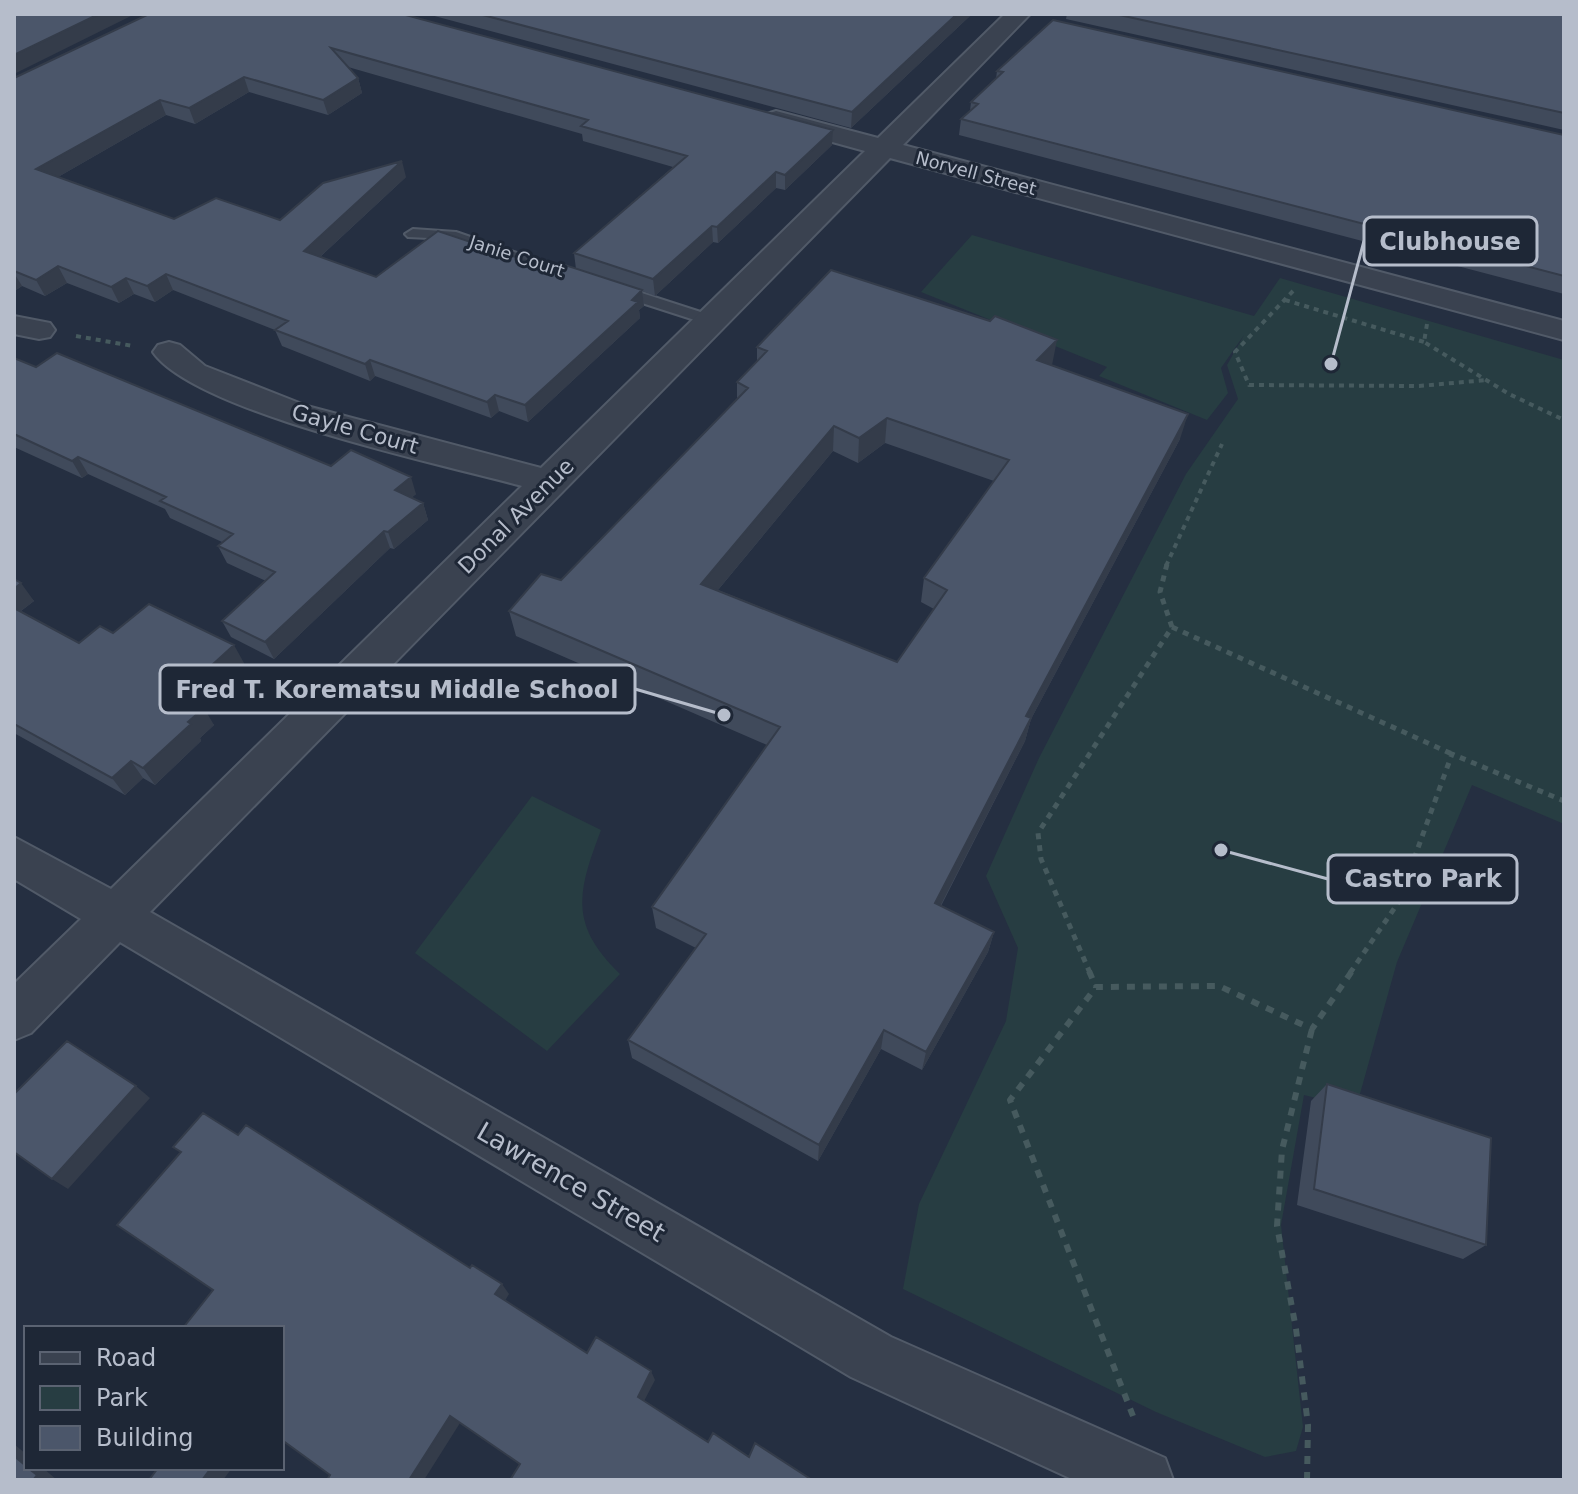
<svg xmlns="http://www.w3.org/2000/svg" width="1578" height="1494" font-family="'DejaVu Sans',sans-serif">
<rect width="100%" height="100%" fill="#252f41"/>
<path fill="#273d42" d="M972 235 1254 316 1280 278 1564 360V824L1472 785 1397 962 1356 1108 1304 1095 1281 1225 1303 1427 1296 1451 1265 1457 1156 1412 903 1289 919 1204 1006 1021 1018 948 986 876 1039 758 1186 474 1238 399 1227 365 1244 335 1221 368 1228 393 1207 420 1099 376 1107 367 921 292Z
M532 796 601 830C578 891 568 924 620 974L547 1051 415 953Z"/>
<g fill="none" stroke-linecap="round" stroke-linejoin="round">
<defs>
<path id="service" d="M413 229 456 232 592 279 578 282 450 239 408 237 405 234Z
M617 285 716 317 718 320 710 325 704 323 611 293 609 290Z"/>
<path id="minor" d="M1005 14H1030L903 145 1564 321V340L890 158 150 912 891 1337 1165 1458 1173 1480H1074L851 1377 120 942 31 1033 14 1040V984L81 919 14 879V837L111 889 522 486C445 465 194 412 153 352L158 345 169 342 180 345 205 366 307 406 541 468 865 151 767 124 763 119 767 114 776 111 878 138Z
M14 316 50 323 55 330 50 337 39 339 14 334Z"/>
</defs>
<use href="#service" stroke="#515a68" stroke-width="4"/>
<use href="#minor" stroke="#515a68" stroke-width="4"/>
<path stroke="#465a5e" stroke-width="4" stroke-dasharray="5 5" stroke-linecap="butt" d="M1293 291 1235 352 1249 385 1419 386 1487 380
M1285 300 1424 342
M1427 324 1424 342 1509 394 1564 420
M76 336 133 346
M1166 566 1222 444"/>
<path stroke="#465a5e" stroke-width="5" stroke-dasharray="6 6" stroke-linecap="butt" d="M1172 627 1452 754
M1090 973 1041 859 1038 833 1172 627 1160 592 1167 564
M1350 973 1398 903 1452 754 1564 801"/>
<path stroke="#465a5e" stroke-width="6" stroke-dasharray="8 8" stroke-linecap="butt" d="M1089 971 1096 987
M1133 1416 1010 1100 1096 987 1219 986 1312 1029 1352 971
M1307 1480 1308 1425 1296 1329 1277 1226 1282 1150 1312 1029"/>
<use href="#service" fill="#3a4250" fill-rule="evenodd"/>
<use href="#minor" fill="#3a4250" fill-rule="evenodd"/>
</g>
<path fill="#404a5b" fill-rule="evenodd" d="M403 14 832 145 785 190 776 188 718 243 713 242 655 296 642 291 644 306 639 310 640 318 528 422 499 411 491 418 375 376 370 381 282 346 275 330 173 290 155 302 134 294 119 303 67 283 45 296 22 286 16 290 14 289V78ZM348 67 582 134 583 141 673 167 574 253 576 269 376 277 320 257 406 177 280 220 174 219 58 177 166 115 195 124 249 92 328 115 362 93 358 78Z
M427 14H972L851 128Z
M1067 14H1564V130L1066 19Z
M997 71 1564 135V294L959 135 961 119 970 111 971 102 996 79Z
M757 347 1052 365 1180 439 1031 719 1025 741 941 906 994 932 988 952 922 1070 881 1049 818 1161 632 1058 628 1040 696 948 656 928 652 907 767 745 516 636 509 611 561 580 737 399V382L757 361ZM885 443 994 481 924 578 921 602 934 609 897 662 718 590 833 451 858 463Z
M14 358 36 367 416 494 411 498 423 503 428 520 394 549 390 548 274 659 231 637 222 621 266 581 227 563 218 546 222 542 170 518 165 509 88 474 82 478 14 447Z
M14 579 34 601 21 611 79 643 113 633 244 663 198 705 214 725 200 738 201 741 155 785 143 778 125 795 14 733Z
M1327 1084 1486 1245 1463 1259 1297 1205 1311 1101Z"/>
<path fill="#343c4a" d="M99 14H135L14 74V55Z
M957 14H972L851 128 852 112Z
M244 77 249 92 195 124 189 108Z
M358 78 362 93 328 115 323 100Z
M160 100 166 115 44 185 36 169Z
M833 130 832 145 785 190V175Z
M402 161 406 177 309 267 304 251Z
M776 172V188L718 243 717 227Z
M712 226 713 242 655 296 653 279Z
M58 266 67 283 45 296 36 280Z
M14 273 22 286 16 290 14 285Z
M166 274 173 290 155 302 147 286Z
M126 278 134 294 119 303 111 287Z
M642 290 644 306 639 310 640 318 528 422 525 405Z
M1057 340 1052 365 1037 360Z
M370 360 375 376 370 381 365 364Z
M495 395 499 411 491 418 487 402Z
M1188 414 1180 439 1031 719 1025 741 931 924 935 903 1026 716Z
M887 418 885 443 858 463 859 438Z
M834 426 833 451 703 608 701 584Z
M78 457 88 474 82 478 72 461Z
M411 477 416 494 400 507 395 490Z
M423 503 428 520 394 549 388 532Z
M384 531 390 548 274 659 265 642Z
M21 583 34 601 14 616V589Z
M234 645 244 663 190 712 179 695Z
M204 708 214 725 200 738 201 741 155 785 143 768 188 722Z
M131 761 143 778 125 795 112 778Z
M994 932 988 952 922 1070 926 1052Z
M884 1030 881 1049 818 1161 819 1145Z
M136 1086 150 1098 68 1189 52 1179Z
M502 1284 509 1294 503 1304 495 1294Z
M651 1371 655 1380 642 1405 638 1397Z
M450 1416 460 1423 424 1480H409Z
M14 1444 26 1454V1466L14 1456Z
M28 1468H43L57 1480H33Z
M211 1468H232L223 1480H202Z"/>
<path fill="#4b566a" stroke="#343c4a" stroke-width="2" fill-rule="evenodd" d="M14 14H99L14 55Z
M149 14H402L833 130 785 175 776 172 717 227 712 226 653 279 574 253 687 156 581 126 588 120 331 48 358 78 323 100 244 77 189 108 160 100 36 169 174 219 216 198 280 220 323 183 402 161 304 251 376 277 438 231 554 270 562 264 642 290 632 300 638 302 525 405 495 395 487 402 370 360 365 364 275 330 288 321 166 274 147 286 126 278 111 287 58 266 36 280 14 271V78Z
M479 14H957L852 112Z
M1115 14H1564V113Z
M1053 20 1564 135V276L961 119 978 104 971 102 1003 72 997 71Z
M831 270 990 321 995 316 1057 340 1037 360 1188 414 1026 716 1031 718 935 903 994 932 926 1052 884 1030 819 1145 628 1040 706 934 652 907 780 727 509 611 541 574 561 580 748 388 737 382 767 351 757 347ZM887 418 1009 460 924 578 947 590 897 662 701 584 834 426 859 438Z
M57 353 331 466 351 450 411 477 395 490 423 503 388 532 384 531 265 642 222 621 275 572 218 546 233 534 160 501 166 497 78 457 72 461 14 434V358L36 367Z
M14 579 21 583 14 589Z
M149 604 234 645 179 695 204 708 188 722 191 724 143 768 131 761 112 778 14 724V608L79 643 100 626 113 633Z
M67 1041 136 1086 52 1179 14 1152V1094Z
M1327 1084 1491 1138 1486 1245 1314 1189Z
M203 1113 238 1135 246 1125 470 1268 472 1265 502 1284 495 1294 587 1353 596 1337 651 1371 638 1397 708 1442 713 1433 749 1457 755 1443 812 1480H510L520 1464 450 1416 409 1480H327L330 1475 282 1440V1328H183L213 1290 117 1225 181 1152 173 1147Z
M14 1456 26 1466V1468H28L37 1475 33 1480H14Z
M158 1468H211L202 1480H149Z"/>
<g text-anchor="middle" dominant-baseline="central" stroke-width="6" stroke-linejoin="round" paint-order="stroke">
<g font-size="18" fill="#b6bdcb" stroke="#1e2736">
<text transform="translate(976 173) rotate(15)">Norvell Street</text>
<text transform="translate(517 256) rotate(18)">Janie Court</text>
</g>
<g font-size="22" fill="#b6bdcb" stroke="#1e2736">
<text transform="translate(355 429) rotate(16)">Gayle Court</text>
<text transform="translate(516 516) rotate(-45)">Donal Avenue</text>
</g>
<g font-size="26" fill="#b6bdcb" stroke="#1e2736">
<text transform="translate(571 1182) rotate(30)">Lawrence Street</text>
</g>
</g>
<path fill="none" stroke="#b6bdcb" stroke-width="3" d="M1331 364L1364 241M724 715L635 689M1221 850L1328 879"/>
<g fill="#b6bdcb" stroke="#1e2736" stroke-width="3">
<circle cx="1331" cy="364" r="8"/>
<circle cx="724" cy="715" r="8"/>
<circle cx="1221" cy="850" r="8"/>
</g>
<g fill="#1e2736" stroke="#b6bdcb" stroke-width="3">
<rect x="1364" y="217" width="173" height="48" rx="8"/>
<rect x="160" y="665" width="475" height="48" rx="8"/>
<rect x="1328" y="855" width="189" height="48" rx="8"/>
</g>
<g font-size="24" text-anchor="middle" font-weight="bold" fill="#b6bdcb">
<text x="1450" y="250">Clubhouse</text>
<text x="397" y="698">Fred T. Korematsu Middle School</text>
<text x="1423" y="887">Castro Park</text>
</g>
<rect width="1578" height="1494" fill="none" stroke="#b6bdcb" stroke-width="32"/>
<rect x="24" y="1326" width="260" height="144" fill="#1e2736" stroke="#5b6372" stroke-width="2"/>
<rect x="40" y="1352" width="40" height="12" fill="#3a4250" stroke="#5b6372" stroke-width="2"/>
<text x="96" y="1366" font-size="24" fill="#b6bdcb">Road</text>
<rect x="40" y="1386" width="40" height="24" fill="#273d42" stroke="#5b6372" stroke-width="2"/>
<text x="96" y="1406" font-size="24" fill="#b6bdcb">Park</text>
<rect x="40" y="1426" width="40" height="24" fill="#4b566a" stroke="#5b6372" stroke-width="2"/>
<text x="96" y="1446" font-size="24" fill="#b6bdcb">Building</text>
</svg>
